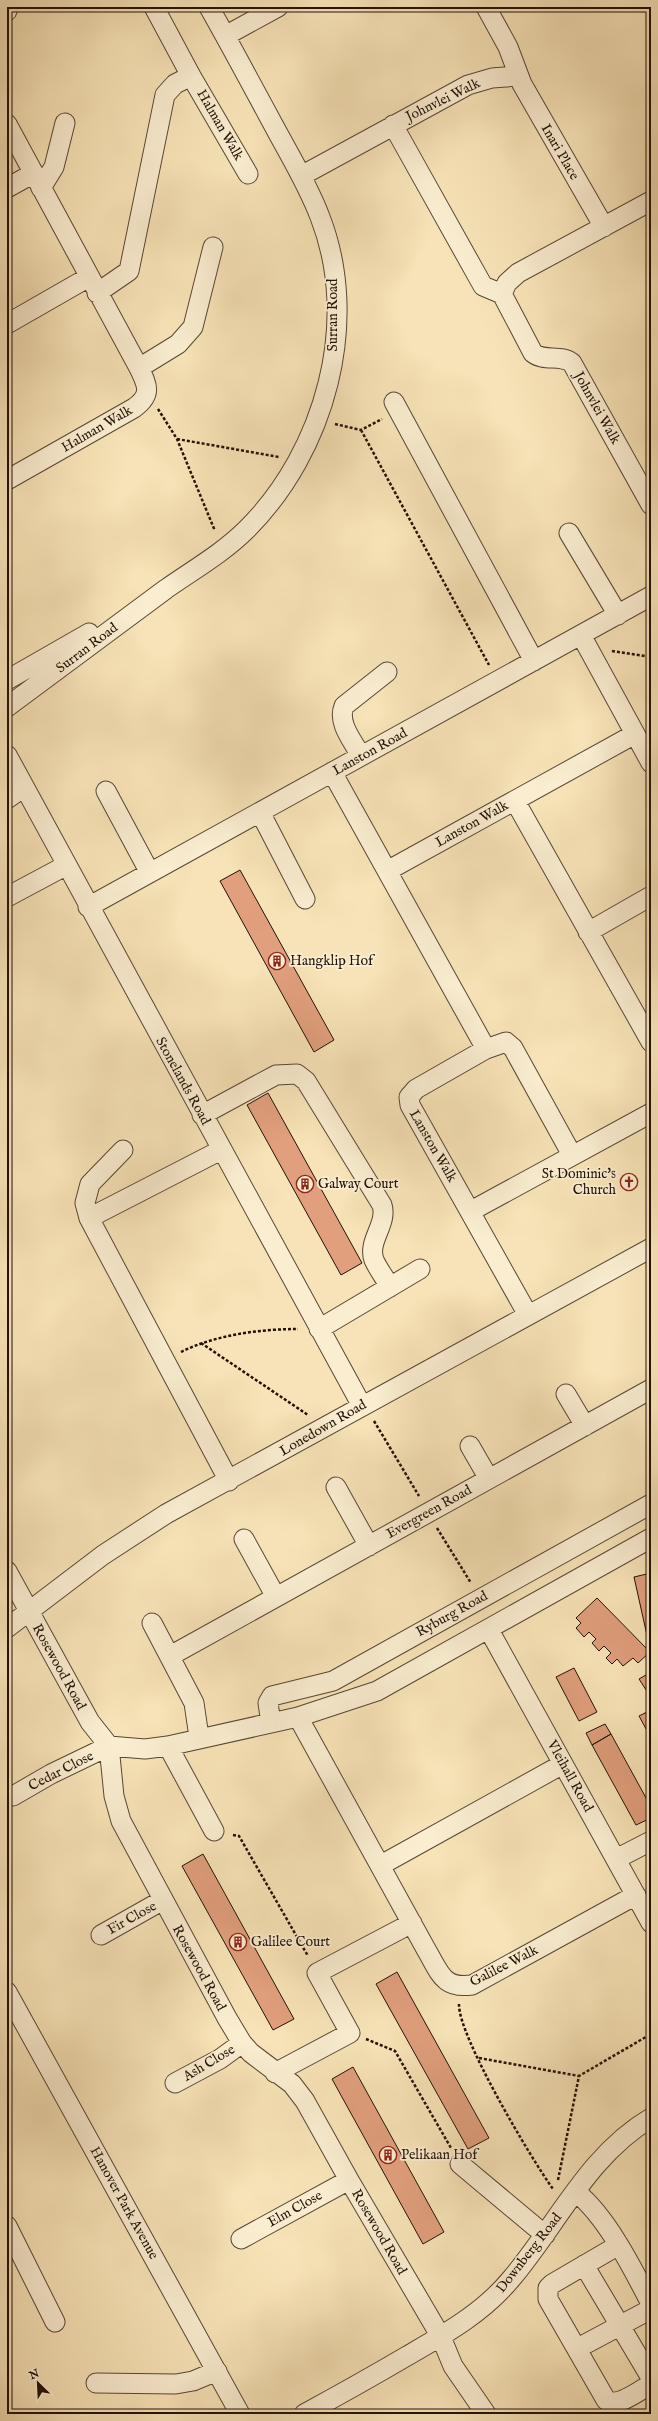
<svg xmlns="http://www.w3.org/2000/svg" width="658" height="2421" font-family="'IM FELL English',serif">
<rect width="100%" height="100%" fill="#f7e3b7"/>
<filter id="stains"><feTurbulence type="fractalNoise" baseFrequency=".005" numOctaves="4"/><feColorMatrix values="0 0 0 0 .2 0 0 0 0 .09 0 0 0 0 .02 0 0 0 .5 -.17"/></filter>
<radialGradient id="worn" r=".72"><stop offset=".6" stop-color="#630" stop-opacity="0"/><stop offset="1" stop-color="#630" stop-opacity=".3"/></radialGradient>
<path fill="#e19f7d" stroke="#221108" d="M240 870 334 1040 314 1052 220 881Z
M268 1093 362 1263 341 1275 247 1105Z
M651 1573V1649H650L634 1577Z
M597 1598 650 1652 638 1663 633 1658 623 1666 617 1659 612 1664 606 1658 611 1653 604 1646 599 1651 592 1643 596 1639 589 1632 584 1637 576 1628 581 1623 576 1618Z
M574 1668 597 1712 579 1721 556 1677Z
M651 1672V1696H650L639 1679Z
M651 1710V1738L639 1716Z
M605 1724 611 1734 592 1745 586 1733Z
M611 1734 651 1807V1818L636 1825 592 1745Z
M203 1854 294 2019 273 2030 182 1866Z
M397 1972 489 2138 468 2149 376 1984Z
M353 2067 444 2232 423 2244 332 2079Z"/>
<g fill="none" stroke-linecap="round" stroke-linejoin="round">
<defs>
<path id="minor" d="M154 7 191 76
M486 7 508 47 522 84 604 227
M7 11 8 7
M225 36 278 7
M7 124 139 368C148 386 152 395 134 408L7 480
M393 125 483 286 502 294 507 283 518 273 651 201
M301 176 468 85 492 78 518 76
M7 188 34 173
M41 188 54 167 65 123
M97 293 129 271 165 95 175 84 191 76 248 174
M502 294 533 353C544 362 561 354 572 363L651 505
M7 324 89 277
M139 368 178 344 193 327 213 247
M394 402 534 661
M569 533 618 615
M581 635 651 763
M7 680 89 633
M7 707C60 668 113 628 166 589 193 570 223 553 247 529 325 451 361 322 320 217 308 185 290 156 274 126 253 87 231 46 209 7
M7 755 362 1406
M361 756C353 741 337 723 344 706L387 672
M332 772 486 1049
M106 791 150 873
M7 799 24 787
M515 801 651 1042
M260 812 305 899
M387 871 635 734
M7 897 65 866
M88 907 651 596
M588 932 651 896
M202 1115 276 1075 297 1074 306 1081 382 1205C388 1224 367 1241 374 1260 378 1269 385 1278 390 1287
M123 1150 90 1184 85 1203 89 1218 229 1481
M471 1211 651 1113
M89 1218 221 1150
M528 1315 410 1105 409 1097 416 1089 486 1049 506 1042 513 1048 572 1155
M319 1329 420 1269
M566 1394 585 1426
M470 1446 489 1479
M336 1487 369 1546
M244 1539 276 1597
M7 1571 90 1722 109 1746 114 1796 121 1821 227 2018 242 2043 251 2053 292 2084 305 2101 349 2180 441 2337 453 2366 486 2414
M152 1623 194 1703 199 1737
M7 1628 103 1555 166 1514 651 1248
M489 1630 651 1923
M170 1656 651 1389
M298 1717 427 1951C440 1973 443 1989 472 1985L636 1895
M271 1723 268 1703 272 1696 333 1681 342 1676 651 1504
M168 1746 214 1831
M13 1796 51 1774 109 1746 145 1749 168 1746 298 1717 377 1691 651 1538
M616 1859 651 1841
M381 1865 563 1764
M101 1935 163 1900
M7 1992 240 2414
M275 2073 350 2033 317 1973 412 1923
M175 2083 220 2059 242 2043
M460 2164 545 2235
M576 2192C607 2217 633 2269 651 2304
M7 2226 55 2322
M241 2239 349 2180
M617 2246 552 2284 548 2288V2299L606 2400C618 2408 640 2390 651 2384
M584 2265 651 2378
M578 2348 651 2309
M96 2383 176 2384 193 2381 217 2371
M304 2414C339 2395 373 2376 407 2356 445 2334 483 2313 511 2279 557 2225 588 2155 651 2118"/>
</defs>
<use href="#minor" stroke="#574634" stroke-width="21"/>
<path stroke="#221108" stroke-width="2.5" stroke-dasharray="3 2" stroke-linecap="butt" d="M158 409 177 439 215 531
M335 424 361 430 382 419
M361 430 489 665
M177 439 279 457
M612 651 651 657
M201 1343 308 1415
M181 1352C215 1335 260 1329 298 1329
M374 1421 419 1496
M437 1528 471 1583
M233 1835 239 1836 308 1956
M459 2004C458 2036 532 2160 553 2189
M366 2039 395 2051 451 2148
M479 2058 579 2076
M558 2180 579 2076 651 2034"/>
<use href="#minor" stroke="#faedd0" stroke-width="19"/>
</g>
<defs>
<symbol id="building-ring" viewBox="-11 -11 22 22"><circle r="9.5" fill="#faedd0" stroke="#8f2418" stroke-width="1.5"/><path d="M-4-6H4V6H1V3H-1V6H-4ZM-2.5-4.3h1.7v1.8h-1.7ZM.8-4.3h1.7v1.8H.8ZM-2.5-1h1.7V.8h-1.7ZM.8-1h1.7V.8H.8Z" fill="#8f2418"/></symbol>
<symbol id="church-ring" viewBox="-11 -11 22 22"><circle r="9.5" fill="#faedd0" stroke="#8f2418" stroke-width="1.5"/><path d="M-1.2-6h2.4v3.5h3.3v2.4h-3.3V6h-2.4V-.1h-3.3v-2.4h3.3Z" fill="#8f2418"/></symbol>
</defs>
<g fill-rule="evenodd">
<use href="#building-ring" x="267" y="951" width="20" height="20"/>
<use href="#church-ring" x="619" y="1172" width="20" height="20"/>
<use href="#building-ring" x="295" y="1174" width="20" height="20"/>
<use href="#building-ring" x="228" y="1932" width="20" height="20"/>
<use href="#building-ring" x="378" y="2145" width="20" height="20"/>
</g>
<g text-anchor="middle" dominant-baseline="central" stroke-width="3.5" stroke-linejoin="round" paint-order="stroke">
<g font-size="14" fill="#221108" stroke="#faedd0">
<text transform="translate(443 100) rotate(-26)">Johnvlei Walk</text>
<text transform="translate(220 125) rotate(60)">Halman Walk</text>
<text transform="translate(560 152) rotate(60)">Inari Place</text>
<text transform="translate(333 315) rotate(-90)">Surran Road</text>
<text transform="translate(597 408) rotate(61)">Johnvlei Walk</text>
<text transform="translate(97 429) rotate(-30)">Halman Walk</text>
<text transform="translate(87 648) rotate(-37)">Surran Road</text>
<text transform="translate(370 752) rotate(-29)">Lanston Road</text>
<text transform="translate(472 824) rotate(-29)">Lanston Walk</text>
<text transform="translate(183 1081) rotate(61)">Stonelands Road</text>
<text transform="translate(433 1146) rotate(60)">Lanston Walk</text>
<text transform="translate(323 1428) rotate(-30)">Lonedown Road</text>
<text transform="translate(429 1512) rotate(-29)">Evergreen Road</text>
<text transform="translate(452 1614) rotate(-29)">Ryburg Road</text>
<text transform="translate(59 1667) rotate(61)">Rosewood Road</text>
<text transform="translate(61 1771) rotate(-27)">Cedar Close</text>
<text transform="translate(570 1776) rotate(61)">Vleihall Road</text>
<text transform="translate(132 1918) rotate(-29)">Fir Close</text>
<text transform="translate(504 1966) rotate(-27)">Galilee Walk</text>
<text transform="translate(199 1968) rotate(61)">Rosewood Road</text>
<text transform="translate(209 2063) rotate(-31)">Ash Close</text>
<text transform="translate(124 2203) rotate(61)">Hanover Park Avenue</text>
<text transform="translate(295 2209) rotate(-29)">Elm Close</text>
<text transform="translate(379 2232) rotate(60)">Rosewood Road</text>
<text transform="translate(529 2253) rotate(-52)">Downberg Road</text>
</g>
<g font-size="14" fill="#221108" stroke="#faedd0" text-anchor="start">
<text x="290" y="961">Hangklip Hof</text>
<text x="616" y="1174" text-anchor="end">St Dominic's<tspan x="616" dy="16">Church</tspan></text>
<text x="318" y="1184">Galway Court</text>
<text x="251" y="1942">Galilee Court</text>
<text x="401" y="2155">Pelikaan Hof</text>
</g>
</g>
<rect width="658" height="2421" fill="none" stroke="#f7e3b7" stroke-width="24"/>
<rect x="8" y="8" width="642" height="2405" fill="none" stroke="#221108" stroke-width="2"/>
<rect x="12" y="12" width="634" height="2397" fill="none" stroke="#221108"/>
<g transform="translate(38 2383) rotate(336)" stroke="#faedd0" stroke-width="3" paint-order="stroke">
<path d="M0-3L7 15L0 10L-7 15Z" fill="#221108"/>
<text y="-6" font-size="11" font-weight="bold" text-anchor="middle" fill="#221108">N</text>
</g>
<rect width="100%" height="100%" filter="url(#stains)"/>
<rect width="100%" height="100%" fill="url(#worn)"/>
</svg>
